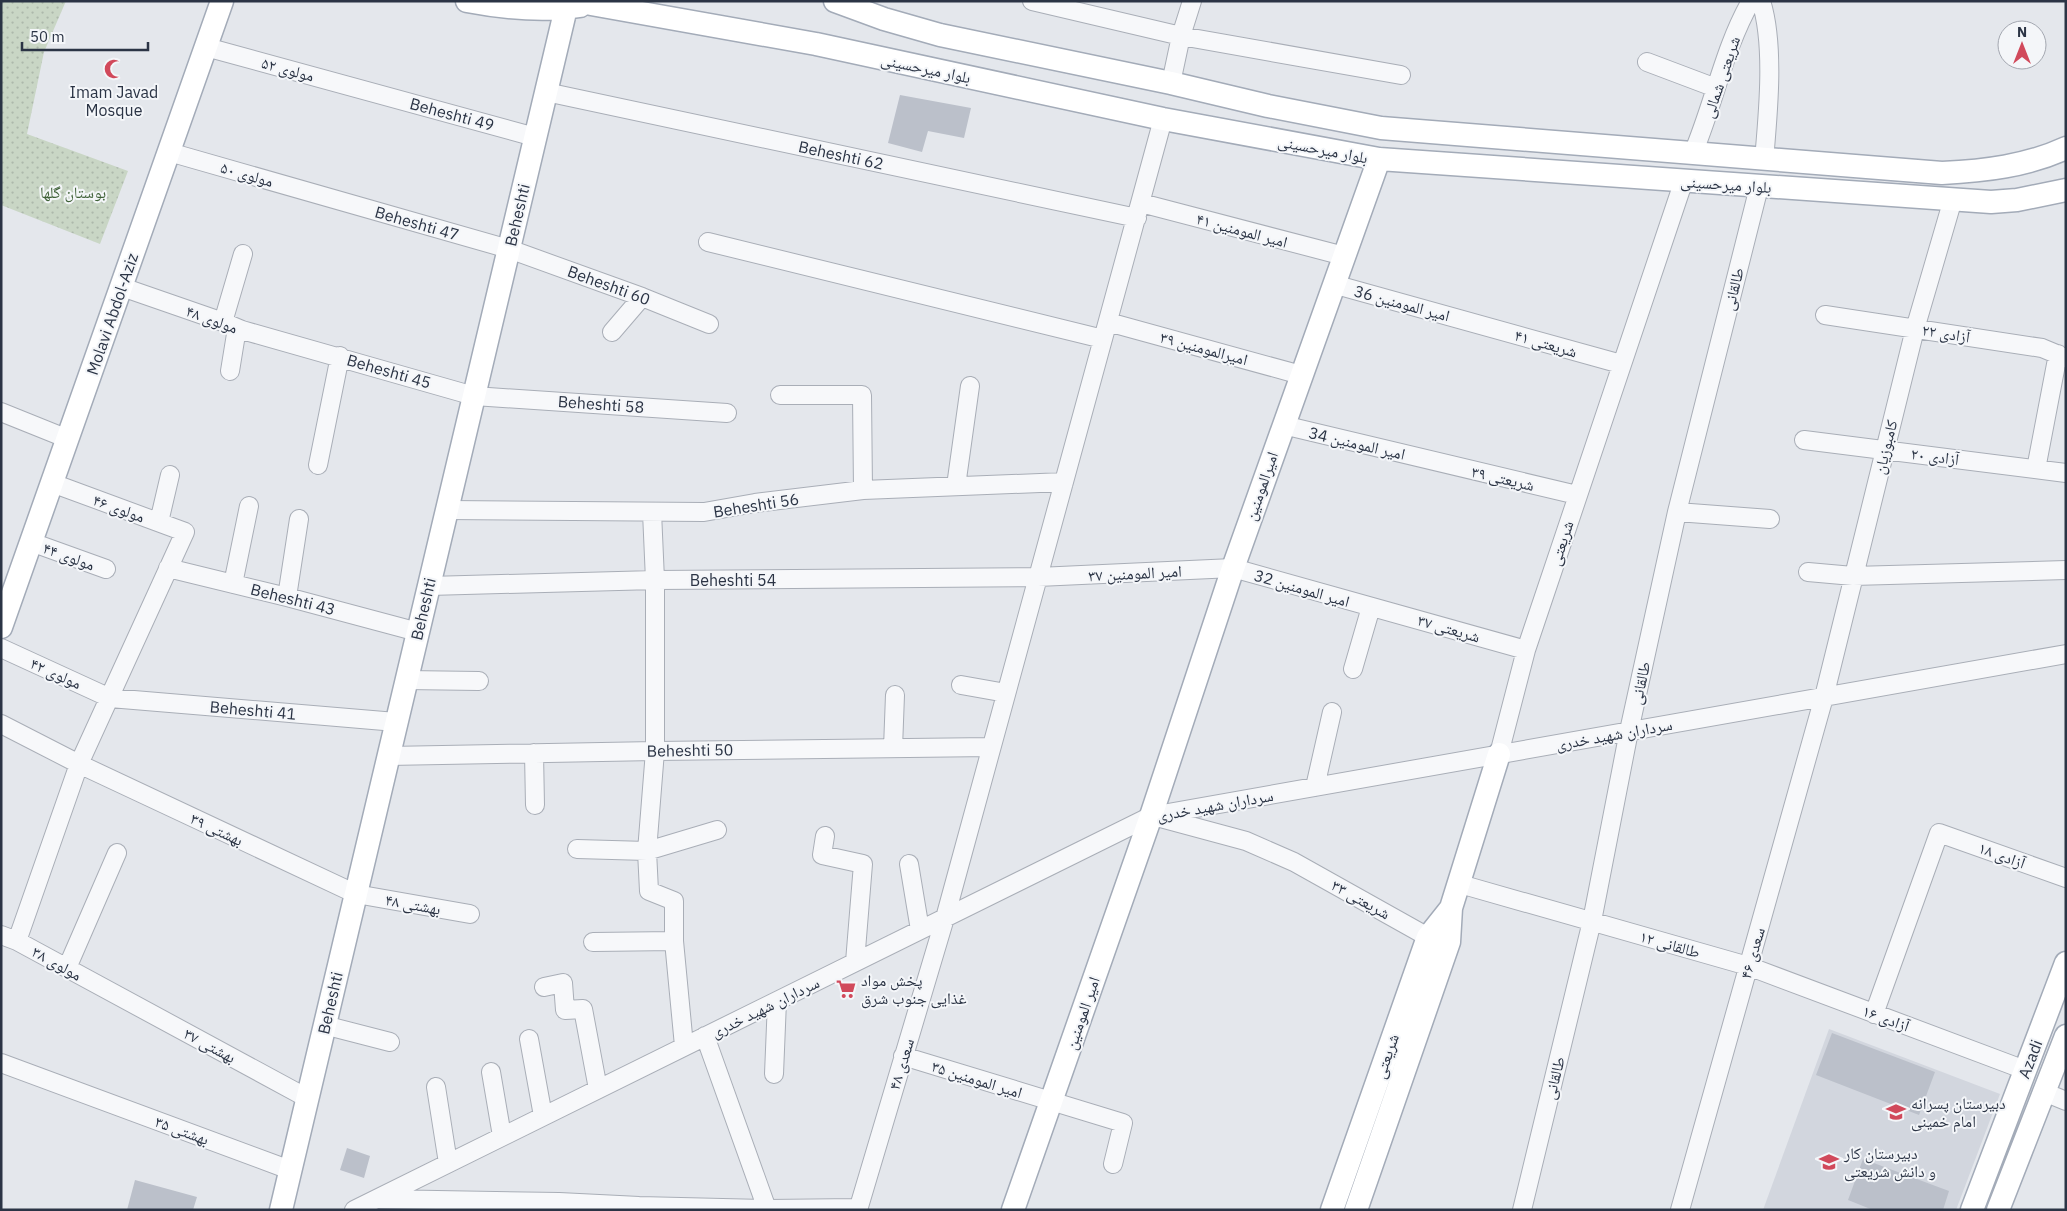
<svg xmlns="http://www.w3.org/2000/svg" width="2067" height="1211" font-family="'IBM Plex Sans','Noto Naskh Arabic',sans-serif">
<defs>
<pattern id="grass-dots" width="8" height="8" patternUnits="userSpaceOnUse" patternTransform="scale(1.25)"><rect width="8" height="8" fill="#c9d6c5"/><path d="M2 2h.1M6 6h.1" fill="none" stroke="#adb8ab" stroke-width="1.8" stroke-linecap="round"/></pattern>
</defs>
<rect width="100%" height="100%" fill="#e4e7ec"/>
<path fill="#d2d6de" d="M1829 1029 2000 1094 1956 1210H1763Z"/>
<path fill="url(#grass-dots)" d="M66 1 44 52 27 134 128 171 100 244 1 205V2Z"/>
<path fill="#bbc0ca" d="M900 95 971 108 964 138 928 131 922 152 888 143Z
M1832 1033 1935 1072 1919 1115 1816 1075Z
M347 1148 370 1156 364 1178 340 1170Z
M1863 1159 1949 1191 1943 1210H1873L1848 1200Z
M135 1180 197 1197 193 1210H127Z"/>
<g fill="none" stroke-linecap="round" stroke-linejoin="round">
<defs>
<path id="minor" d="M1032 1 1181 36 1401 75
M1761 1C1775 45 1768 114 1764 160
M206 47 535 137
M1647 62 1716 88
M1171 83 1181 36 1192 1
M546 92 1137 218
M169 152 509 249 642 297 709 324
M1693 153C1714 104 1724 48 1751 1
M1141 203 1344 256
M708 242 1103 339
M1333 284 1621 364
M122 287 223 322 242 330 474 396 727 413
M1825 315 2042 348 2066 358
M223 322 243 254
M1108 322 1301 375
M612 332 642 297
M230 371 237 328
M780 395H862L863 490
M1 412 68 439
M1283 425 1577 495
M1804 440 2066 473
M318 465 340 356
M2036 469 2058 354
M956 486 970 386
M447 510 704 512 755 503 863 490 1064 482
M652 512 655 580V751L647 851 649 891 674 901V941L684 1046
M1677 512 1770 519
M159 522 170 475
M31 542 106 569
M168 568 287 597 418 632
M1808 572 1853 576 2066 570
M233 584 249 506
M429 586 655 580 1038 577 1233 568 1526 650
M287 597 299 519
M1 648 110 698 396 722
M1353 669 1371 607
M406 680 479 681
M961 685 1006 693
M1 724 79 764 356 894 470 914
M893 748 895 695
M534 753 535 805
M1499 754 1526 650 1684 180
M388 756 655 751 991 747
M1315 787 1332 712
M1157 817 1246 841 1294 862 1428 937
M825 836 822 855 863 864 855 962
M577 849 647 851 717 830
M909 864 920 930
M1460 884 1748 966 2025 1070
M1 935 17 941 307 1098
M17 941 79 764 185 532 52 483
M593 942 674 941
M67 968 117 853
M544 987 563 983 565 1010 583 1009 598 1089
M1874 1014 1939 833 2066 878
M324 1025 390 1042
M705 1036 767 1209
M529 1039 543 1116
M903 1056 1123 1123 1113 1164
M1 1063 290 1170
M491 1072 502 1136
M774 1074 777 1001
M436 1087 448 1163
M2044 1092 2066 1101
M379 1199 559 1202 639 1206 767 1209 858 1208
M354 1210 1151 816 2066 654
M858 1210 945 918 1163 119
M1522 1210 1592 921 1629 731 1677 512 1759 187
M1680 1210 1824 697 1915 329 1953 199"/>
<path id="major" d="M467 1C504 8 543 12 580 6
M835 1 884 19 940 35 1171 83 1268 106 1381 128 1942 173C1984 171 2027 166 2066 148
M591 4 816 44 1163 119 1379 159 1991 202 2017 200 2066 190
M1 627 222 1
M281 1210 566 8
M1013 1210 1151 816 1233 568 1379 159
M1332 1210 1428 937 1451 908
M1356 1210 1449 942 1451 908 1499 754
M1972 1210 2066 963
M1998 1210 2066 1036"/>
</defs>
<use href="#minor" stroke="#a9aeb7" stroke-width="20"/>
<use href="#major" stroke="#a3abb8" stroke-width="25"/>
<use href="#minor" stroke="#f7f8fa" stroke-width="18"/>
<use href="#major" stroke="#fff" stroke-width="22"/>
</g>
<defs>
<symbol id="mosque-bare" viewBox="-9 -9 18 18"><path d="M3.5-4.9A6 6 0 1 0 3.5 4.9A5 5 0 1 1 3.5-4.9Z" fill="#d1495b" stroke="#f4f6f9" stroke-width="2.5" paint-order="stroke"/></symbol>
<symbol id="supermarket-bare" viewBox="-9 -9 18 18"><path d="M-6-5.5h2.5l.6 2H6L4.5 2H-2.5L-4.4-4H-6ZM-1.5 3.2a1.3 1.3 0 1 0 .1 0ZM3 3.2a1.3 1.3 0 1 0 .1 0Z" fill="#d1495b" stroke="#f4f6f9" stroke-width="2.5" paint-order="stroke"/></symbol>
<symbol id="school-bare" viewBox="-9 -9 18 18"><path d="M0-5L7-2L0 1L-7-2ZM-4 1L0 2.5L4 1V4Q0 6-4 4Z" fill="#d1495b" stroke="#f4f6f9" stroke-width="2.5" paint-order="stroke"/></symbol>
</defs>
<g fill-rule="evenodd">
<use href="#mosque-bare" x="100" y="55" width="28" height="28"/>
<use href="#supermarket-bare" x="832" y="975" width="28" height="28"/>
<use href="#school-bare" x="1882" y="1098" width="28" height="28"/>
<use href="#school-bare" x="1815" y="1148" width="28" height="28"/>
</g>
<g text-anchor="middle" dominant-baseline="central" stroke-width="4" stroke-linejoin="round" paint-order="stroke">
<g font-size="16" fill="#2b3445" stroke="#f4f6f9">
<text transform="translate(926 68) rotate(12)">بلوار میرحسینی</text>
<text transform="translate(288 69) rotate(15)">مولوی ۵۲</text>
<text transform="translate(1721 77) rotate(-71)">شریعتی شمالی</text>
<text transform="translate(452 114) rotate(15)">Beheshti 49</text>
<text transform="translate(1323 149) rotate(11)">بلوار میرحسینی</text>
<text transform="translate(841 155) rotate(12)">Beheshti 62</text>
<text transform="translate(247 174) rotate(16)">مولوی ۵۰</text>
<text transform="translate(1726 184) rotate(4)">بلوار میرحسینی</text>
<text transform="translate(517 215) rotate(-77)">Beheshti</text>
<text transform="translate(417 223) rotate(16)">Beheshti 47</text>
<text transform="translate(1242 230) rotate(15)">امیر المومنین ۴۱</text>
<text transform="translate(609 285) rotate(20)">Beheshti 60</text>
<text transform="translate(1733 289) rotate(-76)">طالقانی</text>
<text transform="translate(1402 303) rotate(15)">امیر المومنین 36</text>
<text transform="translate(112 314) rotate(-71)">Molavi Abdol-Aziz</text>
<text transform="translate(212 319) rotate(20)">مولوی ۴۸</text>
<text transform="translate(1946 333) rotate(9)">آزادی ۲۲</text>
<text transform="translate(1546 343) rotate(16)">شریعتی ۴۱</text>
<text transform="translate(1204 348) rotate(15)">امیرالمومنین ۳۹</text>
<text transform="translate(389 371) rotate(16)">Beheshti 45</text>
<text transform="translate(601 404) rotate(4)">Beheshti 58</text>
<text transform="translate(1357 443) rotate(13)">امیر المومنین 34</text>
<text transform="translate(1885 447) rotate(-76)">کامبوزیان</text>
<text transform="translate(1935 456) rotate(7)">آزادی ۲۰</text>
<text transform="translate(1503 478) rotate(13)">شریعتی ۳۹</text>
<text transform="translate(1261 486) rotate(-71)">امیرالمومنین</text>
<text transform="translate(756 505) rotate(-9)">Beheshti 56</text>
<text transform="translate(119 508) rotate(20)">مولوی ۴۶</text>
<text transform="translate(1561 543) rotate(-72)">شریعتی</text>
<text transform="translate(69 556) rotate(20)">مولوی ۴۴</text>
<text transform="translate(1135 573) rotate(-3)">امیر المومنین ۳۷</text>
<text x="733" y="580">Beheshti 54</text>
<text transform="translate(1302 588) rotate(16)">امیر المومنین 32</text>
<text transform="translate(293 599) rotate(14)">Beheshti 43</text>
<text transform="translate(423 609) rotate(-77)">Beheshti</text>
<text transform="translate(1449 628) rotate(16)">شریعتی ۳۷</text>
<text transform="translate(56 673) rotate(24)">مولوی ۴۲</text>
<text transform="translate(1640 683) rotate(-78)">طالقانی</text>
<text transform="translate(253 710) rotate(5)">Beheshti 41</text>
<text transform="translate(1614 734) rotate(-10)">سرداران شهید خدری</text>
<text transform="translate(690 750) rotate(-1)">Beheshti 50</text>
<text transform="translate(1215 805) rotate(-10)">سرداران شهید خدری</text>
<text transform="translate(217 829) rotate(25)">بهشتی ۳۹</text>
<text transform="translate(2002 855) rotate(20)">آزادی ۱۸</text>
<text transform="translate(1361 899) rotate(29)">شریعتی ۳۳</text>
<text transform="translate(413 904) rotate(10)">بهشتی ۴۸</text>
<text transform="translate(1670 944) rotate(16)">طالقانی ۱۲</text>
<text transform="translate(1752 953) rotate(-74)">سعدی ۴۶</text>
<text transform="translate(57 963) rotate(29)">مولوی ۳۸</text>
<text transform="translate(330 1003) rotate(-77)">Beheshti</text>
<text transform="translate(765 1007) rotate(-26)">سرداران شهید خدری</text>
<text transform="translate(1082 1013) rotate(-71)">امیر المومنین</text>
<text transform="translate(1886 1018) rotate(20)">آزادی ۱۶</text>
<text transform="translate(210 1045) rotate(28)">بهشتی ۳۷</text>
<text transform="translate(1386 1056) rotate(-71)">شریعتی</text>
<text transform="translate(2030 1059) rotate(-69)">Azadi</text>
<text transform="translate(901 1064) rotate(-73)">سعدی ۴۸</text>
<text transform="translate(1554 1078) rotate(-76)">طالقانی</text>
<text transform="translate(977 1079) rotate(17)">امیر المومنین ۳۵</text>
<text transform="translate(182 1130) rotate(20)">بهشتی ۳۵</text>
</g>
<g font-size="16" fill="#2b3445" stroke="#f4f6f9" text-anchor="start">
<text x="114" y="92" text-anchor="middle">Imam Javad<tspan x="114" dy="18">Mosque</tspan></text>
<text x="861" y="980">پخش مواد<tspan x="861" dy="18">غذایی جنوب شرق</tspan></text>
<text x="1911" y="1103">دبیرستان پسرانه<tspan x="1911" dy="18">امام خمینی</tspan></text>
<text x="1844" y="1153">دبیرستان کار<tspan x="1844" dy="18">و دانش شریعتی</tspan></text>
</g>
<g font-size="16" fill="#3f6138" stroke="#f4f6f9">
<text x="73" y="192">بوستان گلها</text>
</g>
</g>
<rect width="2067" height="1211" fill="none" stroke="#2b3445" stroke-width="5"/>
<g transform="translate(2022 45)"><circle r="24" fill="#f4f6f9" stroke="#a4a8b1"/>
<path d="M0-4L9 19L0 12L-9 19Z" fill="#d1495b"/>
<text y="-8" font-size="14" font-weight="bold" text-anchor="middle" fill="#2b3445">N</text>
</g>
<path d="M22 42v8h126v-8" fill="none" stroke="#2b3445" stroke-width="2.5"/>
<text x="30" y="42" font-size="15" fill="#2b3445" stroke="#f4f6f9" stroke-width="4" paint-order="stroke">50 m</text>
</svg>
